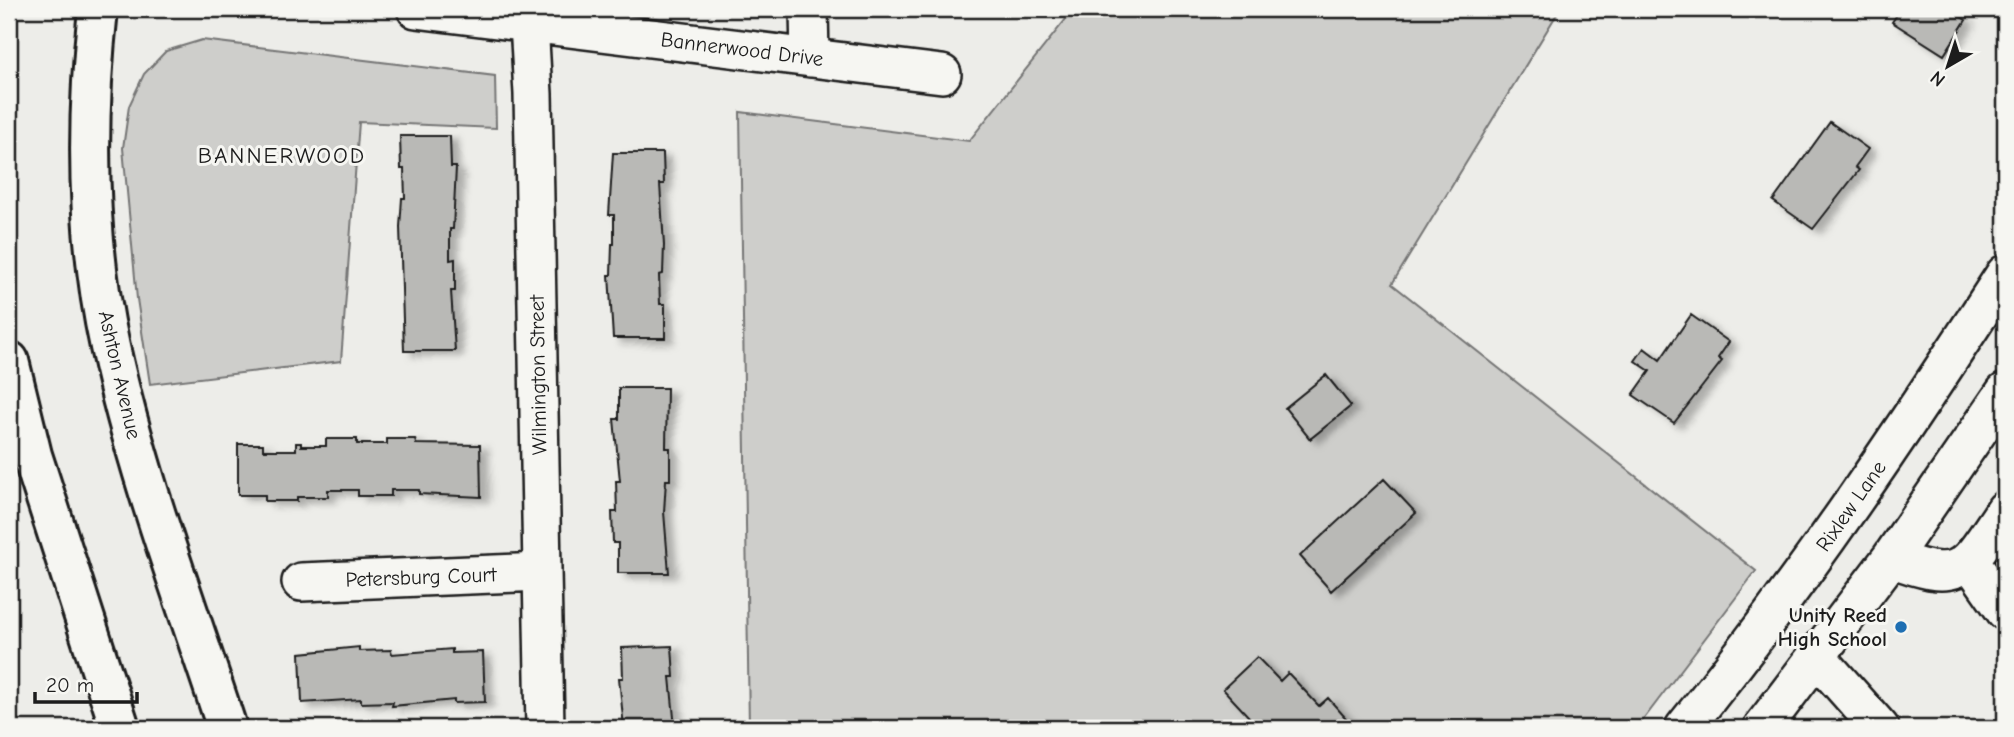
<svg xmlns="http://www.w3.org/2000/svg" width="2014" height="737" font-family="'Comic Neue',sans-serif">
<defs>
<filter id="shadow"><feDropShadow dx="8" dy="4.5" stdDeviation="3.5" flood-color="#0004"/></filter>
</defs>
<rect width="100%" height="100%" fill="#edede9"/>
<filter id="ink" filterUnits="userSpaceOnUse"><feTurbulence type="fractalNoise" baseFrequency=".0143" numOctaves="2"/><feDisplacementMap in="SourceGraphic" scale="14" xChannelSelector="R" yChannelSelector="G"/><feConvolveMatrix kernelMatrix="1 2 1 2 8 2 1 2 1" color-interpolation-filters="sRGB"/></filter>
<g filter="url(#ink)">
<path fill="#cececb" stroke="#757574" stroke-width="2" d="M1074 9H1560L1392 284 1756 571 1637 728H749L740 112 969 141Z
M202 40 495 76 496 128 359 122 341 361 150 384 137 299 123 148 129 106 144 74 166 51Z"/>
<path fill="#b9b9b6" stroke="#1c1c1c" stroke-width="2" filter="url(#shadow)" d="M1901 9H1955L1953 12 1966 20 1944 55 1892 22Z
M1830 122 1868 149 1855 167 1859 170 1813 229 1773 201Z
M400 136H450L451 167H456L453 229H450V260L455 259V291H451L455 351H404L400 227 402 198H405L404 169H401Z
M613 153H663L664 184H660L664 245 663 274 659 275 660 304H665V338H613L609 275H611L612 244H614V215H609Z
M1691 315 1729 342 1718 358 1722 361 1674 423 1633 395 1650 371 1635 361 1644 348 1660 360Z
M1326 375 1351 406 1310 439 1285 408Z
M619 388H667L666 448H670V480H666L664 512 669 573H618V543H613L612 512H617L616 481H620L614 419H619Z
M326 439H357V444H387V439H415L416 444 480 445 481 497 419 494V490H391V496H358V490H328V497H297V501H265V495H238V444H263V450H296V443H301V446H326Z
M1384 479 1416 513 1331 591 1300 556Z
M672 646 674 677H670L675 728H624L619 678H623L622 648Z
M359 647V651L391 650 392 654 452 649V653L483 652 485 702 454 703V700L392 706 393 702 361 703V699L302 703 300 653Z
M1257 657 1280 681 1288 673 1319 706 1328 698 1353 726 1350 728H1246L1242 724 1249 717 1223 689Z"/>
<g fill="none" stroke-linecap="round" stroke-linejoin="round">
<defs>
<path id="minor" d="M416 9 942 74
M809 9 810 58
M529 23 533 94 545 728
M1891 558C1964 586 1965 568 2005 510
M1970 561 2005 611
M301 582 541 572
M1818 658 1880 728
M1684 728C1801 584 1904 430 2005 274
M1762 728 1891 558 2005 392"/>
<path id="major" d="M98 9C86 120 86 237 110 347 138 477 186 602 227 728
M9 361 32 455 120 728"/>
</defs>
<use href="#minor" stroke="#1c1c1c" stroke-width="42"/>
<use href="#major" stroke="#1c1c1c" stroke-width="44"/>
<use href="#minor" stroke="#f6f6f2" stroke-width="37"/>
<use href="#major" stroke="#f6f6f2" stroke-width="38"/>
</g>
</g>
<circle fill="#1f6fb2" stroke="#f6f6f2" stroke-width="2.5" cx="1901" cy="627" r="7"/>
<g text-anchor="middle" dominant-baseline="central" stroke-width="6" stroke-linejoin="round" paint-order="stroke">
<g font-size="21" fill="#1c1c1c" stroke="#f6f6f2">
<text transform="translate(742 49) rotate(7)">Bannerwood Drive</text>
<text transform="translate(120 375) rotate(77)">Ashton Avenue</text>
<text transform="translate(538 375) rotate(-91)">Wilmington Street</text>
<text transform="translate(1851 506) rotate(-55)">Rixlew Lane</text>
<text transform="translate(421 577) rotate(-2)">Petersburg Court</text>
</g>
<g font-size="21" font-weight="bold" fill="#1c1c1c" stroke="#f6f6f2" text-anchor="end">
<text x="1887" y="615">Unity Reed<tspan x="1887" dy="24">High School</tspan></text>
</g>
<g font-size="23" letter-spacing="2" fill="#1c1c1c" stroke="#f6f6f2">
<text x="282" y="155">BANNERWOOD</text>
</g>
</g>
<rect width="2014" height="737" fill="none" stroke="#f6f6f2" stroke-width="35"/>
<rect x="18" y="18" width="1979" height="702" fill="none" stroke="#1c1c1c" stroke-width="2.5" filter="url(#ink)"/>
<g transform="translate(1948 66) rotate(219)" stroke="#f6f6f2" stroke-width="5" paint-order="stroke">
<path d="M0-5L12 26L0 18L-12 26Z" fill="#1c1c1c"/>
<text y="-10" font-size="19" font-weight="bold" text-anchor="middle" fill="#1c1c1c">N</text>
</g>
<path d="M35 692v10h102v-10" fill="none" stroke="#1c1c1c" stroke-width="3.5"/>
<text x="46" y="692" font-size="21" fill="#1c1c1c" stroke="#f6f6f2" stroke-width="5" paint-order="stroke">20 m</text>
</svg>
